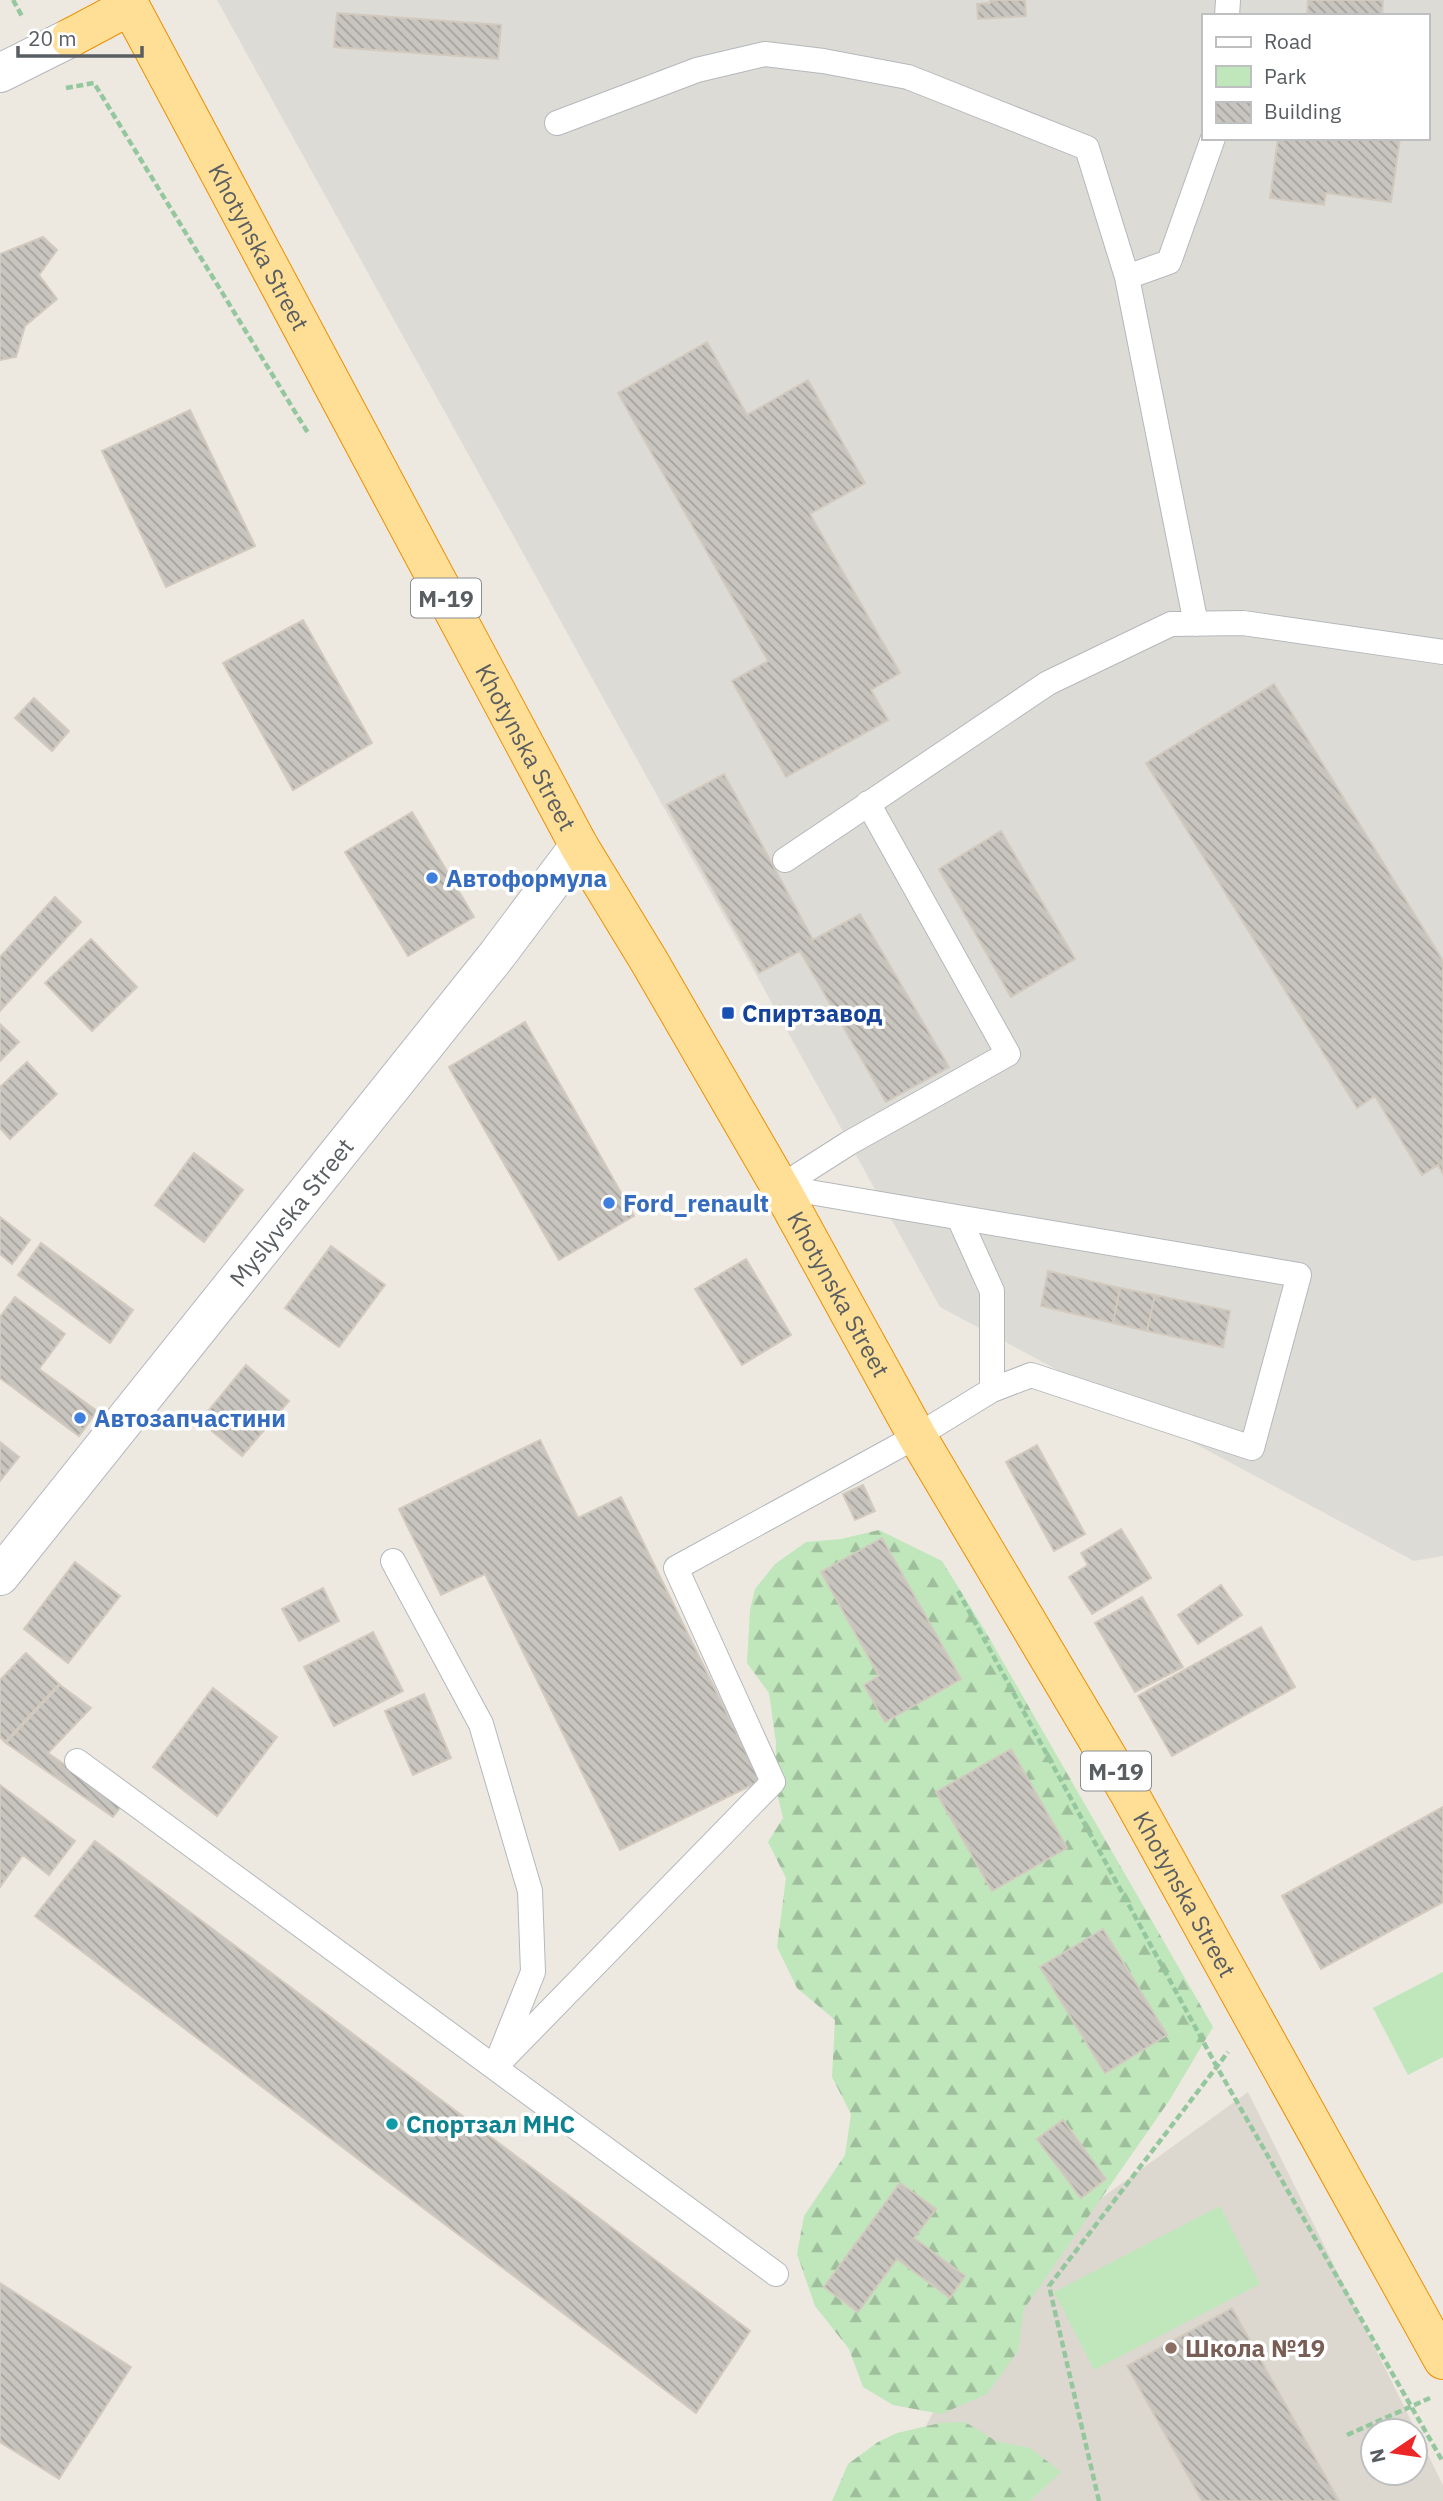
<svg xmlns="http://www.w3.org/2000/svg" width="1443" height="2501" font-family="'IBM Plex Sans',sans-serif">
<defs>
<pattern id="forest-firs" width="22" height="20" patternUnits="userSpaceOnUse" patternTransform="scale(1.75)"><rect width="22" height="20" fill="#c0e6bc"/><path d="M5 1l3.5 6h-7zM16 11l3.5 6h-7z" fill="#9fbe9c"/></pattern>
<pattern id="building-back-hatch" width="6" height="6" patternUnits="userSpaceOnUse" patternTransform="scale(1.75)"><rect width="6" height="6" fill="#c8c4be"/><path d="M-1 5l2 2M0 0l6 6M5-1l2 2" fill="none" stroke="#a5a29e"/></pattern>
</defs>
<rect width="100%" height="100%" fill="#ede9e1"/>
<path fill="#dddbd5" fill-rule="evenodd" d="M217 0H1443V1556L1414 1561 940 1307ZM1203 16H1427V138H1203Z"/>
<path fill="#ddd8cf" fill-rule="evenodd" d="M1248 2092 1443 2485V2501H887L1010 2264ZM1373 2431H1415V2473H1373Z"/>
<path fill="#c0e6bc" d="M1443 1972V2057L1408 2075 1373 2008Z
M1220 2206 1260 2284 1094 2370 1054 2292Z"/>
<path fill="url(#forest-firs)" d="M879 1530 942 1561 984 1629 1213 2027 1169 2101 1024 2309 1018 2351 987 2394 941 2414 893 2405 863 2387 849 2349 815 2306 797 2254 804 2216 845 2155 851 2114 832 2077 835 2020 797 1988 777 1947 786 1878 768 1842 783 1818 775 1784 776 1743 769 1693 747 1663 750 1610 755 1589 775 1564 806 1542 841 1539Z
M965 2422 996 2441 1030 2448 1061 2472 1030 2501H832L848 2464 878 2442 897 2433 940 2423Z"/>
<path fill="url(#building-back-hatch)" stroke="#d2cabf" stroke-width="2" d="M990 0H1025L1026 16 978 19 977 4 990 3Z
M1308 0H1383L1382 16H1307Z
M337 13 501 25 498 59 334 47Z
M1278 138H1400L1391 202 1326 193 1324 205 1270 198Z
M43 237 57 250 39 275 57 299 25 326 16 357 0 360V254Z
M707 342 747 415 808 380 865 483 810 514 900 673 871 690 888 720 786 777 732 681 768 661 618 393Z
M190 410 255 546 166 587 102 451Z
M303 620 372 743 293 790 223 663Z
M1274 684 1443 961V1174L1438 1165 1422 1175 1375 1096 1357 1108 1146 763Z
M34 698 69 731 52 751 15 718Z
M724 774 813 940 860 914 949 1067 886 1102 800 951 759 973 667 805Z
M412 812 474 917 408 956 345 852Z
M1001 831 1075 959 1011 997 939 869Z
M55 897 81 922 0 1011V957Z
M91 939 137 987 92 1031 45 983Z
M525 1022 634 1216 559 1260 449 1067Z
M0 1024 19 1042 0 1061Z
M27 1062 57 1094 10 1139 0 1128V1087Z
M194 1153 243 1190 204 1242 155 1205Z
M0 1217 30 1240 12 1264 0 1254Z
M41 1243 133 1310 110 1343 18 1275Z
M331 1246 385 1285 339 1347 285 1308Z
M746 1259 791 1335 742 1365 695 1289Z
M1048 1271 1120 1288 1113 1323 1041 1306Z
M1120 1288 1155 1295 1147 1331 1113 1323Z
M1155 1295 1230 1311 1223 1347 1147 1331Z
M15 1297 65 1334 39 1369 97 1411 79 1436 0 1378V1317Z
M246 1365 289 1401 242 1456 200 1421Z
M540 1440 578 1518 621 1497 760 1781 620 1850 485 1574 441 1595 399 1509Z
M0 1442 19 1457 0 1481Z
M1037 1445 1085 1534 1054 1551 1006 1462Z
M863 1485 875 1511 855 1520 843 1494Z
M1121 1529 1151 1578 1092 1614 1069 1577 1088 1565 1081 1553Z
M882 1538 961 1679 885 1722 864 1685 879 1676 821 1572Z
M75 1562 120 1596 68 1663 24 1629Z
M1221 1585 1242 1615 1198 1644 1178 1615Z
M323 1588 339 1621 299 1641 282 1609Z
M1142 1597 1183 1667 1135 1692 1095 1623Z
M1261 1627 1295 1687 1172 1756 1138 1696Z
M373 1632 403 1691 334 1726 304 1667Z
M26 1653 59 1684 5 1742 0 1737V1680Z
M60 1685 91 1708 48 1753 122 1805 113 1817 6 1743Z
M213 1688 277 1737 217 1816 153 1767Z
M424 1694 451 1758 413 1775 385 1711Z
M1011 1749 1067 1848 992 1891 936 1792Z
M0 1785 75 1841 49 1875 23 1855 0 1887Z
M1443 1807V1902L1321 1969 1282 1896Z
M95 1841 750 2331 696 2413 35 1916Z
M1103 1929 1167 2035 1105 2073 1040 1967Z
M1063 2120 1106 2179 1081 2198 1037 2139Z
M900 2183 936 2209 914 2238 965 2276 950 2298 897 2259 858 2312 824 2287Z
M0 2283 131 2367 59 2479 0 2442Z
M1232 2308 1339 2501H1202L1127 2366Z"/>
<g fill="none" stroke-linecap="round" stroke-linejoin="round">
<defs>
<path id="service" d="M1227 16 1228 0
M557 123 697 70 765 54 823 61 908 77 1087 148 1127 277
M1196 624 1127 277 1169 262 1213 138
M785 860 1048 683 1171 624 1243 623 1443 652
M780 1187 849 1143 1008 1054 868 803
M959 1218 992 1291V1390
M393 1561 481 1724 530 1891 533 1972 499 2057
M77 1761 776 2274
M495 2067 773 1782 676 1568 917 1436 992 1390 1031 1375 1252 1448 1299 1275 780 1187"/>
<g id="minor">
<path d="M0 73 70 38"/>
<path id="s1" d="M0 1576 497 955 579 846"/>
</g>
<g id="trunk">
<path id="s2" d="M127 0 579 846 649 961 780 1187 917 1436 1129 1793 1443 2360"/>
<path d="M70 38 130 6"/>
</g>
</defs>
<use href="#service" stroke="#b4b8bc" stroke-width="26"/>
<use href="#minor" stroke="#b4b8bc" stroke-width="40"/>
<use href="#trunk" stroke="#ee8f00" stroke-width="40"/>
<path stroke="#95c79f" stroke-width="4.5" stroke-dasharray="7 3.5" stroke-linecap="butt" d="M13 0 23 18
M66 88 94 83 308 433
M958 1591 1217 2067 1443 2462
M1347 2435 1430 2398
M1099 2501 1049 2286 1228 2052"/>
<use href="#service" stroke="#fff" stroke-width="24"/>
<use href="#minor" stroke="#fff" stroke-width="38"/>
<use href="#trunk" stroke="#ffdf95" stroke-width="38"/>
</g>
<g fill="#3f7fe0" stroke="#fff" stroke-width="2.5">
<circle cx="432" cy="878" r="7"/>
<circle cx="609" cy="1203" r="7"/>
<circle cx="80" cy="1418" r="7"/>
</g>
<rect fill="#1a4fb4" stroke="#fff" stroke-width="2.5" x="721" y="1006" width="14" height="14" rx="3.5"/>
<circle fill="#0f9aa8" stroke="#fff" stroke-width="2.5" cx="392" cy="2124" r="7"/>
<circle fill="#8d6e63" stroke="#fff" stroke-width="2.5" cx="1171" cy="2348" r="7"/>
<g text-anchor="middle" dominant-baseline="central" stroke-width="7" stroke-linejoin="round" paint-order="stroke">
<g fill="#fff" stroke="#8b8e91" stroke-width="2">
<rect x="411" y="578.5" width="70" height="39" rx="5"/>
<rect x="1081" y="1751.5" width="70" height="39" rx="5"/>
</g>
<g font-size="23" font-weight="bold" fill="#595e62">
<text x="446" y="598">М-19</text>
<text x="1116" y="1771">М-19</text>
</g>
<g font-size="24" fill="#595e62" stroke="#fff">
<text stroke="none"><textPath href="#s2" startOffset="280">Khotynska Street</textPath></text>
<text stroke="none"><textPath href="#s2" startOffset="847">Khotynska Street</textPath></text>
<text stroke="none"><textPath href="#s1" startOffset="466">Myslyvska Street</textPath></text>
<text stroke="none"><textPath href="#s2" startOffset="1477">Khotynska Street</textPath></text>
<text stroke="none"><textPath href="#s2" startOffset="2170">Khotynska Street</textPath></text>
</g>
<g font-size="24" font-weight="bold" fill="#366cbe" stroke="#fff" text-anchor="start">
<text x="446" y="878">Автоформула</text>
<text x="623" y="1203">Ford_renault</text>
<text x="94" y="1418">Автозапчастини</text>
</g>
<g font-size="24" font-weight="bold" fill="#164399" stroke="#fff" text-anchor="start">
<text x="742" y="1013">Спиртзавод</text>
</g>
<g font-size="24" font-weight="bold" fill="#0d838f" stroke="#fff" text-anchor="start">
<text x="406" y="2124">Спортзал МНС</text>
</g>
<g font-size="24" font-weight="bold" fill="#785e54" stroke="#fff" text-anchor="start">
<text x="1185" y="2348">Школа №19</text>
</g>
</g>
<rect x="1202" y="14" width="228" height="126" fill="#ffffff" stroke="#bdbfc0" stroke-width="2"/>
<rect x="1216" y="37" width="35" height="10" fill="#ffffff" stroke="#bdbfc0" stroke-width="2"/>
<text x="1264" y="49" font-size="21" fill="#595e62">Road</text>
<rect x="1216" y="66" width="35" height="21" fill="#c0e6bc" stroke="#bdbfc0" stroke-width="2"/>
<text x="1264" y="84" font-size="21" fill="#595e62">Park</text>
<rect x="1216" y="102" width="35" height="21" fill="url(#building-back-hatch)" stroke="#bdbfc0" stroke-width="2"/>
<text x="1264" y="119" font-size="21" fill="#595e62">Building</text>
<g transform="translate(1394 2452) rotate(257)"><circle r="33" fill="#ffffff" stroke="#bdbfc0" stroke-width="2"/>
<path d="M0-5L12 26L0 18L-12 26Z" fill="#ed2628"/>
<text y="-10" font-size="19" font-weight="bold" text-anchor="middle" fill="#595e62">N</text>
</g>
<path d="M18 46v10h124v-10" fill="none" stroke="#595e62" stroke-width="3.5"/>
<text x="28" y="46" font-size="21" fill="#595e62" stroke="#ffffff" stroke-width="5" paint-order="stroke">20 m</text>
</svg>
